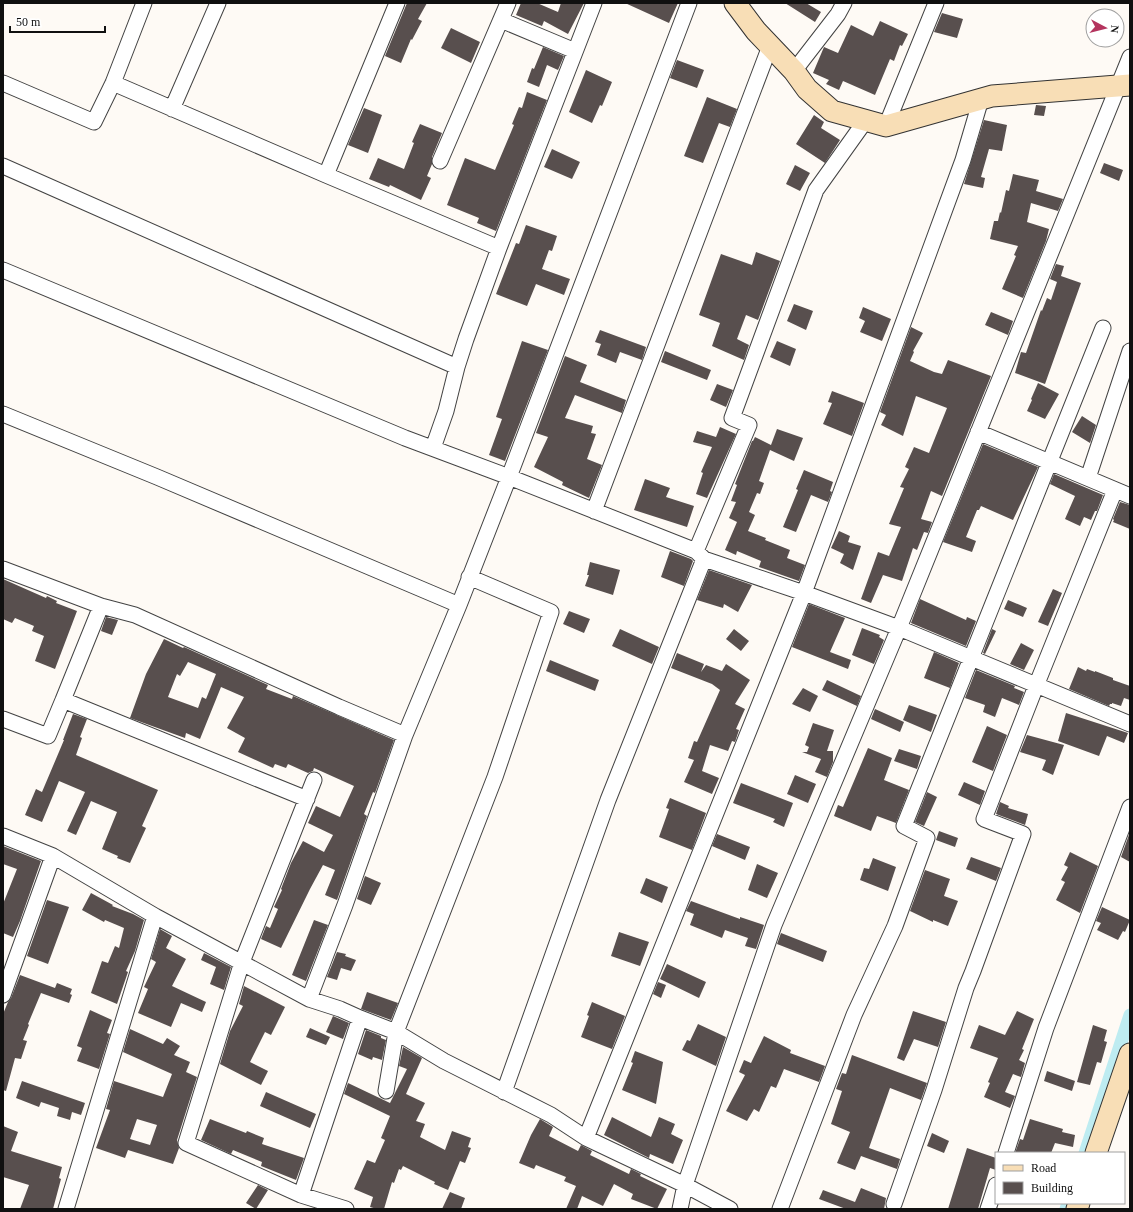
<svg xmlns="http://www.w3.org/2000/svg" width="1133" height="1212" font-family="'Times New Roman',serif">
<rect width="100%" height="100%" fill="#fefaf5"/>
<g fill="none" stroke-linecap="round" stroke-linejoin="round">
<path stroke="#beecf1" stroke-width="13" d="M1085 1153 1130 1015
M1066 1209 1068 1203"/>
</g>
<path fill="#584f4e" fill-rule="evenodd" d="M407 3H427L418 19 422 21 412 40 411 39 401 63 385 56Z
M521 3H537L558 12 561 3H584L568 34 544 21 542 26 516 15Z
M625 3H678L669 23Z
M785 3H806L821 12 815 22Z
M942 13 963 19 957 38 934 32Z
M880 21 908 34 902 46 900 45 894 61 890 59 875 95 843 81 839 90 826 84 829 80 813 73 824 47 838 53 851 25 873 36Z
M451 28 480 42 471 63 441 48Z
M543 47 564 56 558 70 547 65 539 87 527 82 532 68 534 69Z
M677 60 704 70 697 88 670 78Z
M586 70 612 82 602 106 600 105 592 123 569 112Z
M527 92 547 100 496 231 477 223 479 218 447 205 465 158 495 170 514 125 512 124 519 107 522 108Z
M707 97 737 109 730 127 719 123 703 163 684 156Z
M1036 105 1046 106 1044 116 1034 115Z
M364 108 382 115 368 153 348 145Z
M814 115 824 122 821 128 840 140 825 163 796 144Z
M984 120 1007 125 1002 151 989 149 981 177 985 178 983 188 964 184Z
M420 124 442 133 432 157V164L427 176 431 178 421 200 390 185 389 187 369 179 378 158 404 169 414 143 412 142Z
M552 149 580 162 572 179 544 167Z
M1104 163 1123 170 1119 181 1100 173Z
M795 165 810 173 800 191 786 184Z
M1013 174 1039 180 1036 191 1063 199 1058 211 1031 203 1027 222 1049 229 1046 241 1023 298 1002 289 1016 256 1014 255 1018 246 990 239 994 221H998L1000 212 1001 213 1006 190 1009 191Z
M526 225 557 236 552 251 549 250 542 269 570 279 564 295 536 284 527 306 496 294 516 243 519 244Z
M756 252 780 261 758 320 746 315 737 339 749 345 744 360 712 346 720 323 699 315 721 254 752 265Z
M1056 264 1064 266 1061 276 1081 283 1045 384 1015 373 1021 352 1026 353 1041 310 1042 311 1047 298 1051 300 1057 282 1050 279Z
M794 304 813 311 806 330 787 321Z
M863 307 891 319 882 341 860 332 865 321 859 318Z
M991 312 1013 321 1008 335 985 325Z
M911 327 923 333 913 351 914 352 910 361 934 372 942 374 948 360 991 376 942 496 931 491 921 519 932 522 928 533 924 532 917 550 913 548 902 581 883 575 871 603 861 599 878 552 889 556 901 527 889 524 904 488 900 487 909 469 905 467 914 447 929 453 947 408 916 396 903 436 881 425 886 415 880 412Z
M600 330 646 347 642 360 620 352 616 363 597 355 601 344 595 342Z
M522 341 548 350 505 461 489 455 502 419 496 417Z
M777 341 796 349 790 366 770 357Z
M665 351 711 370 707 380 661 362Z
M565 356 587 365 580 382 626 400 622 413 575 395 565 418 593 426 591 433 596 434 587 459 602 465 589 498 562 485 563 482 534 467 548 437 536 433Z
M1038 383 1059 394 1045 419 1027 411 1032 400 1031 399Z
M717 384 733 390 726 407 710 400Z
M832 391 864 403 852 436 823 424 832 403 828 402Z
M1082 416 1096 425 1090 443 1072 432Z
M720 427 736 434 707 498 696 494 703 473 701 472 712 447 693 442 697 431 716 437Z
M777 429 803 438 794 461 770 450 759 481 764 483 760 494 757 493 749 512 755 515 748 531 766 538 765 540 790 550 787 558 805 565 799 581 759 567 761 561 737 551 736 555 725 550 737 522 729 518 736 502 731 501 737 485 735 484 752 441H753L755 437 771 445Z
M983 444 1038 467 1013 520 981 506 979 510H977L966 537 976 541 972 552 943 542Z
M804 470 833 482 830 491 832 492 828 502 811 495 796 532 783 527 798 490 796 489Z
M1054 474 1103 495 1097 511H1095L1091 520 1084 517 1080 526 1065 519 1075 496 1050 484Z
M645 479 670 488 666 497 694 506 687 527 634 510Z
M1120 502 1130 505V529L1113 522 1114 520 1113 519Z
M839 531 850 536 848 542 861 546 853 570 840 563 844 554 831 548Z
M670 551 691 559 693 561 684 586 661 577Z
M590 562 620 570 613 595 585 586 589 575H587Z
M709 570 752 585 738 612 724 604 723 608 697 600Z
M3 579 46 598 47 596 57 601 56 603 77 611 55 669 35 661 44 636 32 631 34 626 15 618 12 623 3 619Z
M1053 589 1062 593 1048 626 1038 622Z
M920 599 966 620 967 617 976 621 966 646 911 623Z
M1008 600 1027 608 1023 617 1004 609Z
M809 604 845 618 830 652 851 660 848 669 792 647Z
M569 611 590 619 584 633 563 624Z
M106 617 118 620 112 635 101 631Z
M862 628 880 635 879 637 884 640 874 664 852 655Z
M620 629 659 647 652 664 612 646Z
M734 629 749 641 741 651 726 639Z
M992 629 996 631 985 654 983 653Z
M164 639 183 648 184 647 268 685 266 689 292 699 293 696 394 740 375 793 373 792 364 814 367 816 337 900 325 895 335 870 323 865 310 889 281 948 261 939 266 926 270 928 278 909 274 907 282 890 281 889 291 863 303 841 324 852 333 835 308 823 316 806 340 817 354 786 314 768 313 771 308 773 288 764 286 768 275 764 273 768 238 752 245 738 227 728 244 697 221 687 200 739 186 733 185 738 130 718 146 674ZM188 662 216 674 206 699 202 697 198 708 168 697 177 674 180 676Z
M1021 643 1034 650 1024 670 1010 664Z
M934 652 959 663 950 688 924 678Z
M677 653 704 664 701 672 706 665 722 671 726 664 750 680 735 704 745 709 736 729 739 730 735 742 732 741 728 751 710 745 702 771 719 778 712 794 684 782 694 760 688 758 694 741 697 742 720 690 712 684 671 668Z
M550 660 599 680 595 691 546 671Z
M1078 667 1086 671 1087 669 1095 672V671L1113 678V680L1130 686V700L1124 698 1121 706 1112 703V704H1110L1109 706 1069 689Z
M976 670 1015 686 1014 688 1024 692 1019 705 1002 698 995 717 983 712 985 705 965 698Z
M827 680 861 696 857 706 822 690Z
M803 688 818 696 810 712 792 704Z
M909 705 937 715 931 732 903 720Z
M875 709 904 722 900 732 871 719Z
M1066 713 1128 733 1124 743 1107 736 1099 756 1058 741Z
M73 714 87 719 80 737 82 738 76 755 158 790 142 826 146 828 130 863 117 858 118 856 102 849 117 812 91 801 76 835 67 831 85 792 59 781 42 822 25 815 36 789 42 792 64 740H63Z
M813 723 834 730 827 751H833V762L827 777 815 772 821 759 802 752H807L809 747 805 745Z
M987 726 1007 735 993 771 972 762Z
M1027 735 1064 745 1053 775 1042 770 1046 760 1020 752Z
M868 748 892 758 884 780 909 790 896 823 877 816 871 831 834 816 838 805 843 807Z
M899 749 921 756 917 769 894 761Z
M795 775 816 784 808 803 787 794Z
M964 782 985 791 980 805 958 795Z
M741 783 793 803 784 827 773 822 775 819 733 803Z
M927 792 937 797 924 826 915 822Z
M670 798 706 813 692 850 659 837 669 809 666 808Z
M1000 802 1009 806 1008 808 1028 814 1025 825 996 814Z
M939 831 958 838 955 847 936 840Z
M1130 832V862L1121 857Z
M717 834 750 847 745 860 712 846Z
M3 846 41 861 20 921 13 937 3 933V904L17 869 3 864Z
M1070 852 1098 866 1080 913 1056 900 1065 882 1061 880 1068 867 1064 865Z
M971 857 1001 868 996 881 966 869Z
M873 858 896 867 888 891 860 880 864 868 869 869Z
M757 864 778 873 767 898 748 890Z
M925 870 950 879 944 896 958 901 948 926 933 920V922L910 911Z
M365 876 381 883 371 905 357 899Z
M646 878 668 887 662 903 640 893Z
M91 893 113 905 112 906 133 914 144 920 135 951 126 971 128 972 117 1004 91 993 102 961 108 963 115 946 119 948 124 928 105 920 104 922 82 910Z
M47 900 69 907 48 964 27 956Z
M691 901 740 919V917L764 925 756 949 745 946 748 938 725 930 722 938 690 925 694 914 686 911Z
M1102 907 1130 920 1125 932 1123 931 1118 940 1097 930 1101 923 1096 921Z
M314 920 328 925 306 981 292 975Z
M160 929 172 936 166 948 186 959 172 986 206 1002 202 1012 181 1003 171 1027 138 1013 148 989 144 987 156 962 151 959Z
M619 932 649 942 640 966 611 956Z
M781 933 827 951 823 962 777 944Z
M337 952 346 954 345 956 356 960 351 971 341 968 337 980 327 977Z
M204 953 231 967 224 990 210 984 216 967 201 960Z
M667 964 706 982 699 998 660 979Z
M20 975 55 988 57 983 72 989 70 994 72 995 69 1003 41 993 28 1024 29 1025 23 1040 27 1041 21 1059 15 1058 6 1091 3 1090V1014L8 1002 11 998Z
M658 982 666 985 661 998 653 994Z
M244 986 285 1007 271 1035 265 1032 250 1062 268 1071 261 1085 220 1064 230 1031 243 1006 239 1004Z
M367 992 398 1003 391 1020 361 1009Z
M592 1002 625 1016 612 1049 581 1037 589 1016 587 1015Z
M90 1010 112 1020 107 1033 110 1034 99 1069 77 1061 82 1048 77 1046Z
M913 1011 946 1022 938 1047 914 1039 904 1061 897 1058Z
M1017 1011 1034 1019 1022 1049 1024 1050 1019 1060 1025 1063 1021 1077 1013 1074 1005 1092 1015 1096 1010 1108 984 1097 990 1083 988 1082 998 1058 970 1048 979 1025 1005 1035Z
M333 1016 349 1023 343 1039 326 1032Z
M698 1024 726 1037 716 1066 682 1050 687 1040 690 1041Z
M1093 1025 1107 1030 1104 1041 1107 1042 1101 1063 1097 1062 1090 1085 1077 1082Z
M310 1028 330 1037 326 1045 306 1037Z
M130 1029 163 1044 167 1038 180 1046 174 1055 190 1062 186 1072 197 1077 177 1140 179 1148 173 1164 128 1150 125 1158 96 1148 110 1110 106 1109 114 1081 163 1097 172 1074 123 1052ZM137 1119 157 1125 150 1145 130 1139Z
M366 1030 381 1036V1038L386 1040 382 1060 373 1057 372 1060 358 1054Z
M764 1036 791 1050 790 1053 825 1066 819 1082 784 1069 776 1088 771 1086 759 1112 754 1109 747 1121 726 1111 745 1075 739 1072 744 1060 751 1063Z
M403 1047 422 1058 406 1094 425 1103 416 1121 425 1124 420 1137 445 1150 452 1131 471 1138 468 1147 471 1148 465 1163 460 1161 448 1190 434 1184 435 1182 403 1166 401 1170 399 1169 394 1183 392 1182 384 1209H377L370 1207 373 1197 354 1189 367 1160 375 1163 385 1140 381 1138 390 1116 344 1094 348 1083 390 1103 407 1069 399 1066Z
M635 1051 663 1062 656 1104 622 1090 633 1063 631 1062Z
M852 1055 927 1083 921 1100 890 1088 869 1148 900 1159 897 1169 861 1156 855 1170 837 1163 850 1132 831 1124 842 1091 836 1089 842 1073 846 1074Z
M1047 1071 1075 1081 1072 1091 1044 1081Z
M22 1081 85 1103 81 1115 72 1112 70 1120 57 1116 59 1108 41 1102 39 1107 16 1098Z
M266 1092 316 1114 310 1128 260 1106Z
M612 1117 651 1137 659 1117 675 1124 671 1134 683 1140 673 1164 650 1154 649 1158 604 1135Z
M210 1119 246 1133 247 1131 264 1138 262 1144 304 1158 296 1180 261 1166 262 1162 233 1150 231 1154 201 1140Z
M540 1119 553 1127 549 1136 578 1151 581 1145 592 1151 590 1155 629 1174 631 1169 641 1174 640 1176 667 1189 657 1209 631 1199 633 1194 614 1184 603 1206 582 1196 577 1209H566L576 1186 564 1181 566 1177 536 1165 534 1169 519 1163 531 1135Z
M1030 1119 1063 1129 1062 1132 1075 1135 1073 1147 1055 1143 1051 1153H1015L1020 1139 1023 1140Z
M3 1126 18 1132 11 1151 62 1167 59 1178 61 1179 53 1209H20L29 1185 3 1177Z
M932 1133 949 1141 944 1153 927 1146Z
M967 1148 996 1158V1170L990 1168 978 1209H948Z
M258 1185 268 1190 256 1209 246 1203Z
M861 1188 886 1198 884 1209H846L819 1199 823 1190 855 1202Z
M450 1192 465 1198 461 1209H442Z"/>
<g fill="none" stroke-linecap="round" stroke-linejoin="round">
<defs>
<path id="street" d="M501 20 575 51
M794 71 838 14 844 3
M3 83 94 122 113 83 144 3
M113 83 326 175 499 248
M172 109 218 3
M886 126 936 3
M440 161 508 3
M3 166 457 367
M326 175 397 3
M3 270 405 438 509 477 689 3
M3 414 157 477 459 605
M978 432 1130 496
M433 448 446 411 457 367 466 339 499 248 594 3
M1088 478 1130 351
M594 511 770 46
M697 552 704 559 804 593 899 628 1130 724
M3 569 101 606 135 615 339 707 405 735 459 605 509 477 696 551 749 425 732 418 816 190 866 120
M469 577 551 612 495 777 396 1032 444 1061 551 1115 586 1138 685 1185 730 1209
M63 700 101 606
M3 719 48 736 63 700 307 799
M314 780 242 962 186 1143 301 1195 346 1209
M3 836 53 856 3 995
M53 856 155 916 66 1209
M155 916 309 999 340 1009 360 1018 301 1195
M309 999 345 905 405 735
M360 1018 396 1032 386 1091
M504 1092 608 800 704 559
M586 1138 804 593 963 160 981 99
M1006 1153 1046 1028 1130 807
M894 1204 934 1090 966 988 973 971 1023 834 984 819 1036 686 1115 490
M680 1209 685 1185 774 925 899 628 1130 57
M780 1209 854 1015 895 926 927 838 904 826 1103 328
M988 1209 996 1185"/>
<path id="secondary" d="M735 3 756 31 794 71 807 89 832 111 886 126 992 96 1130 85
M1096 1153 1130 1054
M1077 1209 1079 1203"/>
</defs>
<use href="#street" stroke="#434343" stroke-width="17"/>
<use href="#secondary" stroke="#323232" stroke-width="23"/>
<use href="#street" stroke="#fff" stroke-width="15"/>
<use href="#secondary" stroke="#f8deb6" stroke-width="21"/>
</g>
<rect width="1133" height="1212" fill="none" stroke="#101010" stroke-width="8"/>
<rect x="995" y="1152" width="130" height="52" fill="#ffffff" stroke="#9f9f9f"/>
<rect x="1003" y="1165" width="20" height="6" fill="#f8deb6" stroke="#9f9f9f"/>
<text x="1031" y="1172" font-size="12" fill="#101010">Road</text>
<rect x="1003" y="1182" width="20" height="12" fill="#584f4e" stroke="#9f9f9f"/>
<text x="1031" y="1192" font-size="12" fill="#101010">Building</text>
<g transform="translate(1105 28) rotate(97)"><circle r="19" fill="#ffffff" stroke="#9f9f9f"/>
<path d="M0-3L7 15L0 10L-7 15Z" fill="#b4345e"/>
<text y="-6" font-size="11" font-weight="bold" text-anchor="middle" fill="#101010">N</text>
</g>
<path d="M10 26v6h95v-6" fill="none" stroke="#101010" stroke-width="2"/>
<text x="16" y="26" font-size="12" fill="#101010" stroke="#ffffff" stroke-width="3" paint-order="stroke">50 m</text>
</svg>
